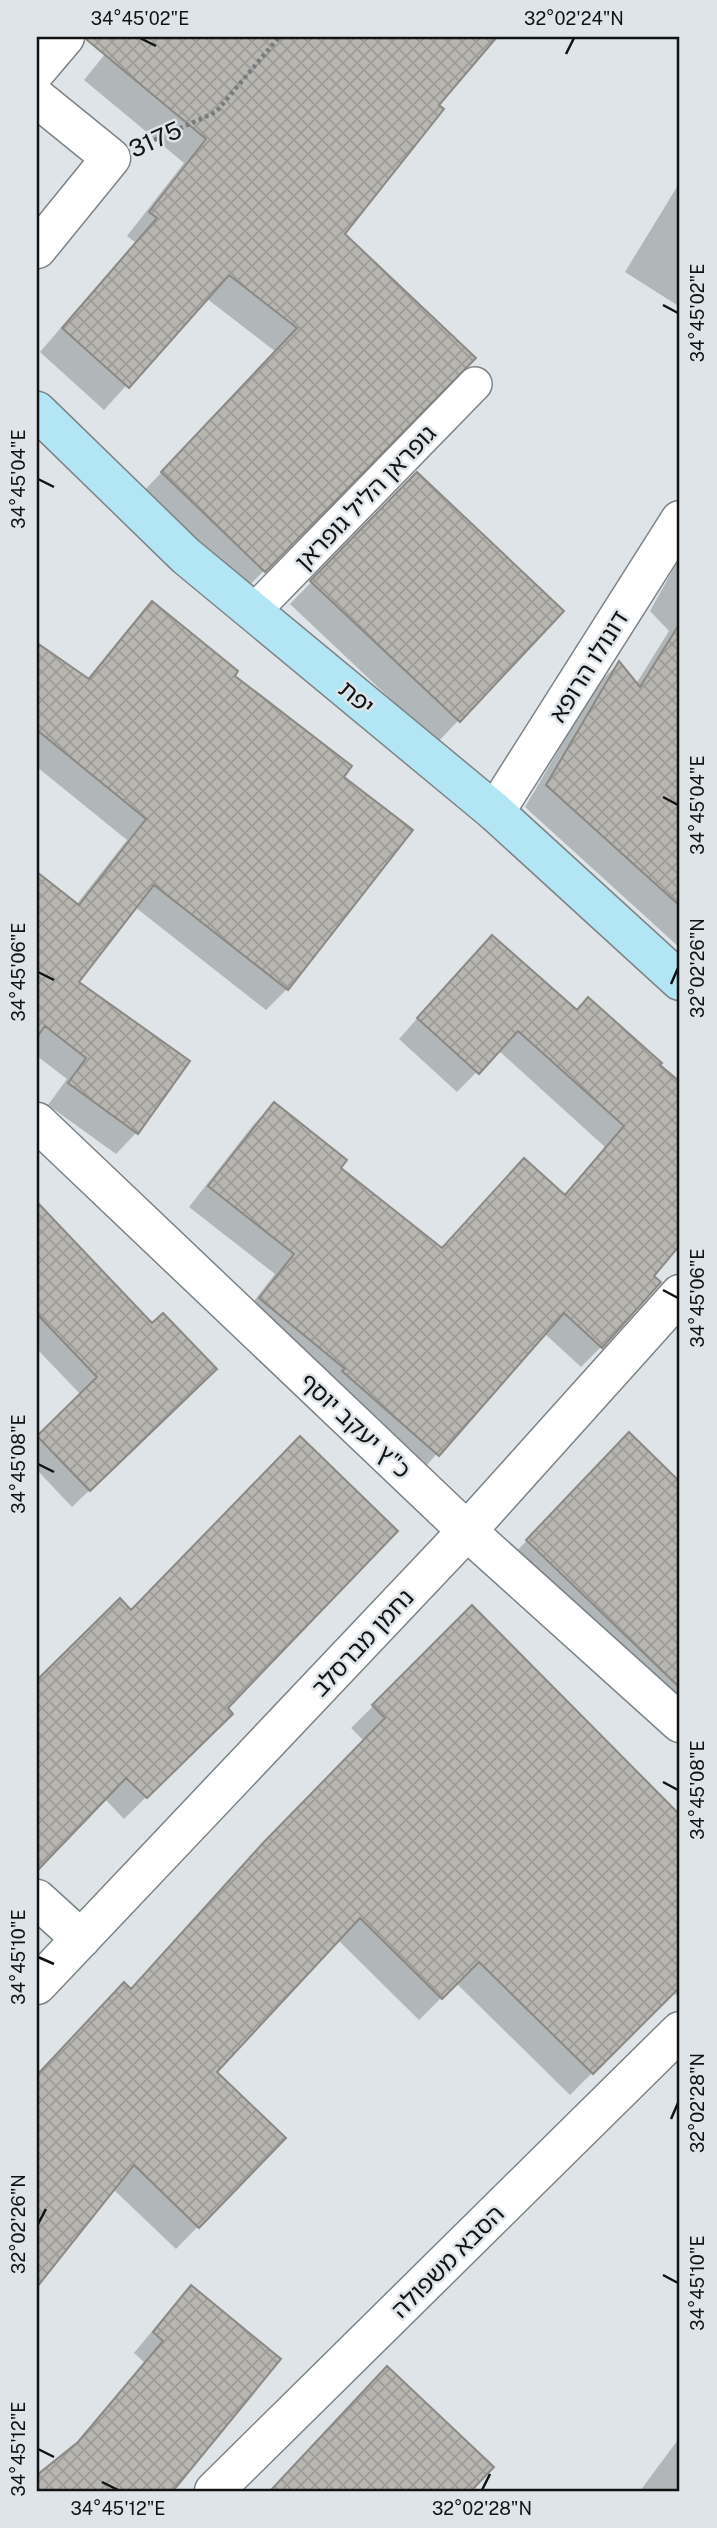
<svg xmlns="http://www.w3.org/2000/svg" width="717" height="2528" font-family="'Public Sans','Noto Sans Hebrew',sans-serif">
<defs>
<pattern id="building-cross-hatch" width="8" height="8" patternUnits="userSpaceOnUse" patternTransform="scale(1.75)"><rect width="8" height="8" fill="#b8b6b1"/><path d="M0 0l8 8M0 8l8-8" fill="none" stroke="#9d9b97"/></pattern>
</defs>
<rect width="100%" height="100%" fill="#dee4e7"/>
<path fill="#0003" d="M119 37H251L271 53 283 37H494L436 105 343 234 473 358 241 594 139 496 276 352 206 298 104 410 40 352 135 242 127 236 184 163 84 80Z
M680 182V307L625 272Z
M395 496 562 611 437 743 290 604Z
M680 557V948L525 807 597 685 619 663 636 684 669 631 650 611Z
M152 603 342 777 287 989 266 1010 135 907 77 982 187 1061 136 1133 116 1154 48 1105 67 1079 37 1056V875L76 905 127 840 37 767V645L87 679 132 624Z
M472 957 576 1012 658 1065 680 1084V1243L652 1276 601 1347 581 1367 544 1333 418 1475 240 1319 275 1274 189 1207 254 1124 274 1104 339 1168 441 1250 564 1196 605 1147 498 1050 457 1092 399 1039Z
M37 1205 152 1326 198 1386 72 1507 37 1470V1439L81 1395 37 1349Z
M629 1435 680 1484V1713L505 1563Z
M120 1601 230 1714 124 1819 104 1798 37 1868V1683Z
M472 1608 680 1817V1998L673 1992 570 2095 456 1983 419 2020 337 1939 215 2072 284 2138 176 2249 113 2189 37 2284V2076L102 2007 130 1990 241 1868 364 1741 351 1728Z
M192 2287 278 2359 170 2491H37V2477L70 2451 144 2362 134 2353 172 2307Z
M365 2391 491 2467 469 2491H271Z
M680 2437V2491H640Z"/>
<path fill="url(#building-cross-hatch)" stroke="#8c8984" stroke-width="2" d="M86 37H497L439 105 444 109 345 234 476 358 265 572 161 472 297 328 229 275 129 388 62 328 157 218 149 212 206 139 87 40Z
M417 472 564 611 460 722 310 581Z
M152 601 238 671 235 676 352 766 344 777 413 830 288 990 154 885 79 982 190 1061 138 1134 68 1083 86 1058 45 1026 37 1037V872L79 905 146 819 37 730V643L89 679Z
M680 623V906L546 785 619 661 640 687Z
M492 935 577 1010 588 997 662 1063 660 1065 680 1082V1245L654 1276 661 1282 602 1348 564 1313 439 1456 342 1371 345 1369 259 1298 294 1254 208 1186 274 1102 347 1160 341 1168 442 1248 524 1158 565 1195 624 1126 518 1031 479 1074 417 1018Z
M37 1202 152 1323 163 1313 217 1369 90 1491 37 1436 97 1377 37 1314Z
M629 1432 680 1482V1688L526 1540Z
M300 1436 398 1531 228 1708 233 1714 147 1798 126 1778 37 1871V1680L120 1598 131 1610Z
M472 1605 680 1815V1987L593 2074 479 1962 442 1999 360 1918 217 2072 286 2138 199 2228 134 2165 37 2287V2075L124 1982 131 1989 263 1843 385 1718 372 1705Z
M191 2285 281 2359 173 2491H37V2475L78 2442 163 2341 153 2332Z
M387 2366 494 2467 471 2491H270Z"/>
<g fill="none" stroke-linecap="round" stroke-linejoin="round">
<defs>
<path id="lane" d="M254 611 475 384"/>
<path id="street" d="M37 70 65 37
M37 98 111 158 37 249
M495 812 680 520
M37 1122 467 1531 680 1723
M37 1899 81 1939
M37 1985 467 1531 680 1294
M214 2491 680 2031"/>
<path id="secondary" d="M37 411 186 556 495 812 680 981"/>
</defs>
<use href="#lane" stroke="#7d8386" stroke-width="36"/>
<use href="#street" stroke="#7d8386" stroke-width="41"/>
<use href="#secondary" stroke="#7d8386" stroke-width="41"/>
<path stroke="#777b7d" stroke-width="4.5" stroke-dasharray="3.5 3.5" stroke-linecap="butt" d="M154 140 216 112 279 37"/>
<use href="#lane" stroke="#fff" stroke-width="33"/>
<use href="#street" stroke="#fff" stroke-width="38"/>
<use href="#secondary" stroke="#b3e6f4" stroke-width="38"/>
</g>
<path fill="none" stroke="#101213" stroke-width="2.5" d="M140 38 156 46M566 54 574 38M663 305 678 313M38 479 54 487M663 797 678 805M38 972 54 980M671 984 678 968M663 1290 678 1298M38 1464 54 1472M663 1782 678 1790M38 1957 54 1964M671 2119 678 2103M38 2224 46 2209M663 2275 678 2283M38 2449 54 2457M102 2482 118 2490M482 2490 490 2474"/>
<g text-anchor="middle" dominant-baseline="central" stroke-width="5" stroke-linejoin="round" paint-order="stroke">
<g font-size="24" fill="#101213" stroke="#dee4e7">
<text transform="translate(155 139) rotate(-24)">3175</text>
<text transform="translate(365 497) rotate(-46)">גופראן הליל גופראן</text>
<text transform="translate(588 666) rotate(-58)">דונולו הרופא</text>
<text transform="translate(357 697) rotate(40)">יפת</text>
<text transform="translate(356 1425) rotate(43)">כ"ץ יעקב יוסף</text>
<text transform="translate(362 1642) rotate(-47)">נחמן מברסלב</text>
<text transform="translate(447 2261) rotate(-45)">הסבא משפולה</text>
</g>
</g>
<rect width="717" height="2528" fill="none" stroke="#dee4e7" stroke-width="77"/>
<rect x="38" y="38" width="640" height="2452" fill="none" stroke="#101213" stroke-width="2.5"/>
<g font-size="18" text-anchor="middle" fill="#101213">
<text x="140" y="25">34°45'02"E</text>
<text x="574" y="25">32°02'24"N</text>
<text transform="translate(698 313) rotate(-90)" y="6">34°45'02"E</text>
<text transform="translate(19 479) rotate(-90)" y="6">34°45'04"E</text>
<text transform="translate(698 805) rotate(-90)" y="6">34°45'04"E</text>
<text transform="translate(698 968) rotate(-90)" y="6">32°02'26"N</text>
<text transform="translate(19 972) rotate(-90)" y="6">34°45'06"E</text>
<text transform="translate(698 1298) rotate(-90)" y="6">34°45'06"E</text>
<text transform="translate(19 1464) rotate(-90)" y="6">34°45'08"E</text>
<text transform="translate(698 1790) rotate(-90)" y="6">34°45'08"E</text>
<text transform="translate(19 1957) rotate(-90)" y="6">34°45'10"E</text>
<text transform="translate(698 2103) rotate(-90)" y="6">32°02'28"N</text>
<text transform="translate(19 2224) rotate(-90)" y="6">32°02'26"N</text>
<text transform="translate(698 2283) rotate(-90)" y="6">34°45'10"E</text>
<text transform="translate(19 2449) rotate(-90)" y="6">34°45'12"E</text>
<text x="118" y="2515">34°45'12"E</text>
<text x="482" y="2515">32°02'28"N</text>
</g>
</svg>
